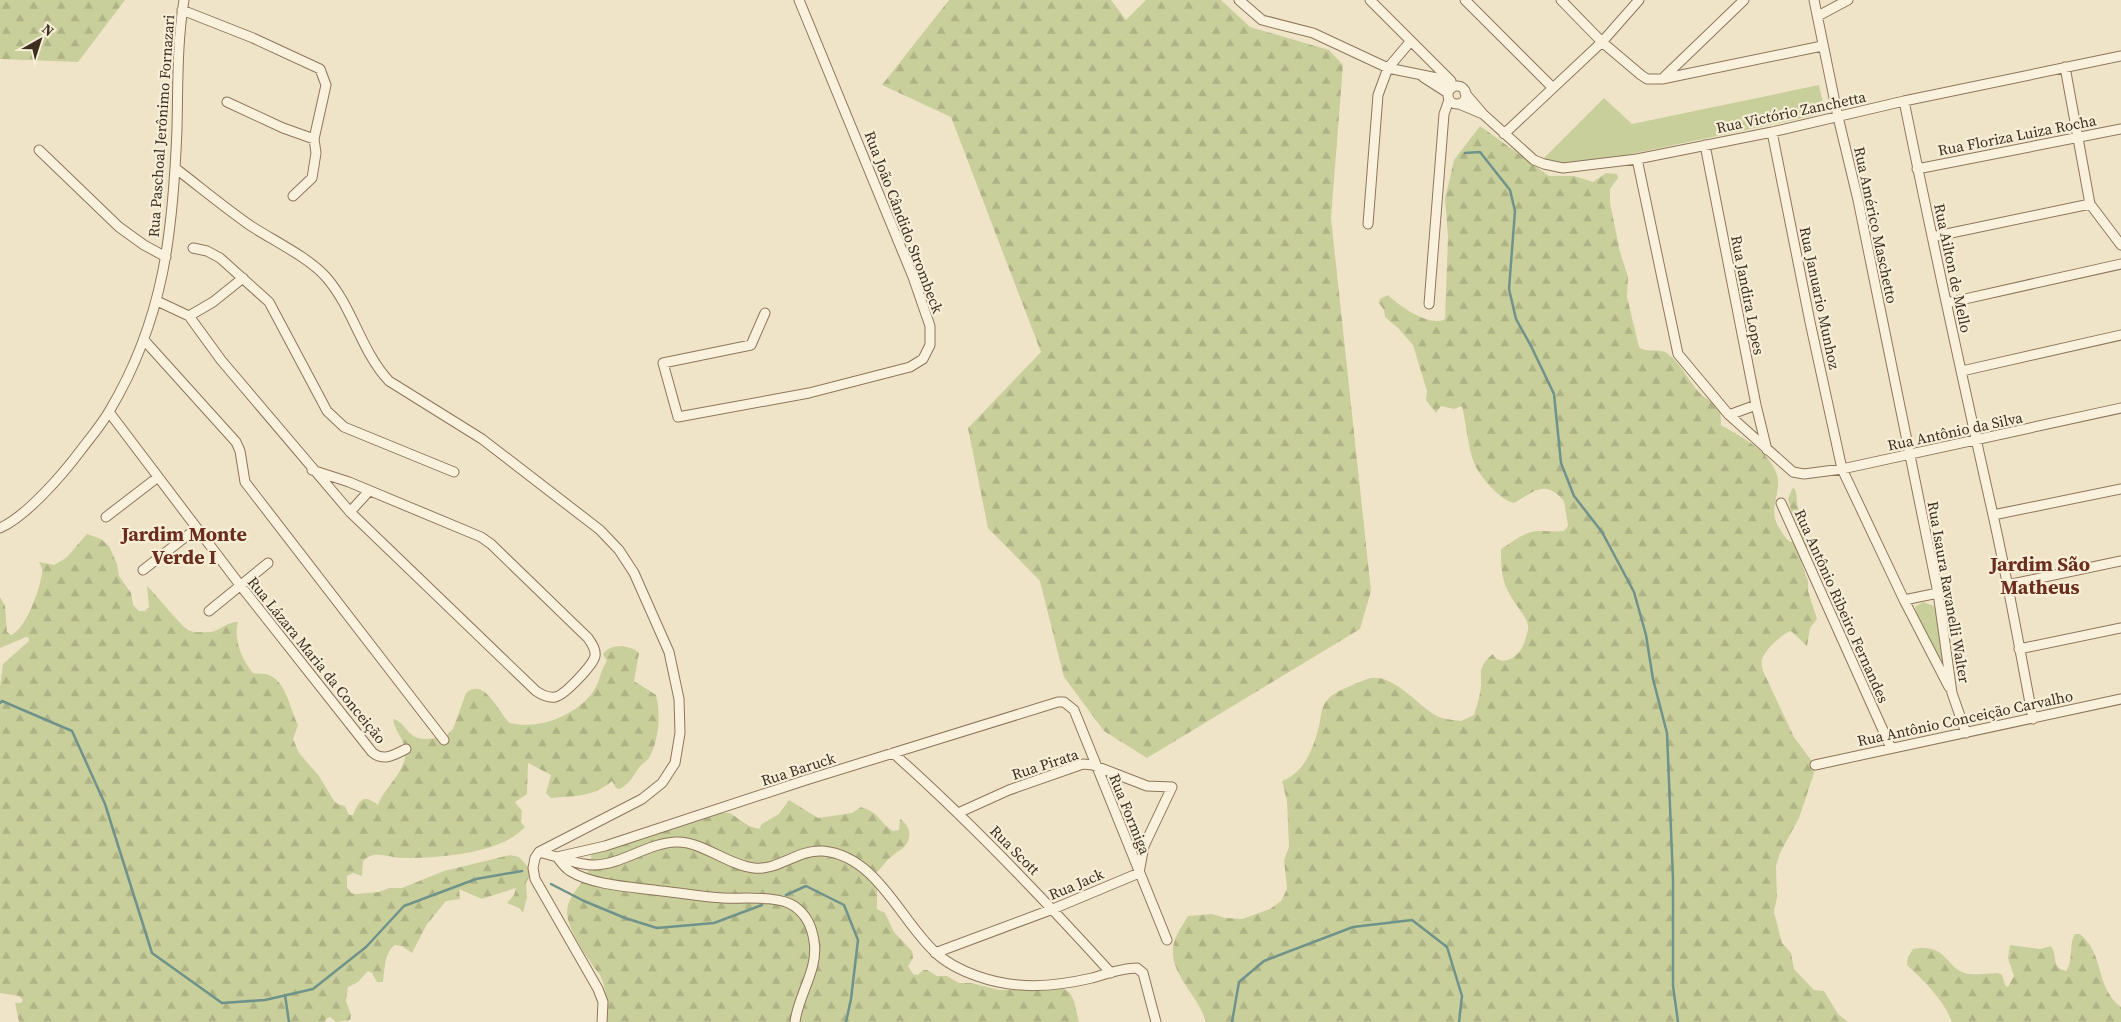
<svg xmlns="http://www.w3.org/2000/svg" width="2121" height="1022" font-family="'Source Serif 4',serif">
<defs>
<pattern id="forest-firs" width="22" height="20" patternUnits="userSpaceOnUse" patternTransform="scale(1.25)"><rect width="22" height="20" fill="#c9cf9b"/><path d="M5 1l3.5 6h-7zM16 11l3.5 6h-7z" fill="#aeb285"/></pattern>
</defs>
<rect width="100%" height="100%" fill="#f0e4c8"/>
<path fill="#c9cf9b" d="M1819 85 1824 108 1821 112 1812 116 1603 160C1582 163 1563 168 1543 159L1604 98 1632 124Z
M1923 602 1934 606 1936 611 1948 668 1941 671 1917 615 1915 607Z"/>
<path fill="url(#forest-firs)" d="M0 0H125L78 62 0 59Z
M949 0H1111L1126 20 1146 0H1221L1250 27 1329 50 1343 65 1331 218 1371 591 1360 629 1147 758 1104 731 1064 677 1040 581 988 528 968 428 1041 352 951 117 882 85Z
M1480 126 1549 176H1574L1593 182 1606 173 1617 174 1618 178 1610 189V203L1620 252 1628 277 1627 297 1639 347C1648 354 1659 347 1668 354 1683 365 1689 384 1703 396 1708 400 1714 403 1720 406L1721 425C1741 437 1765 448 1775 470 1785 489 1767 505 1778 526 1782 532 1784 537 1790 542L1795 541 1798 536 1788 499 1792 489 1794 488C1798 494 1796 501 1798 508 1804 530 1815 540 1801 562L1808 581V591L1817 619 1810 628 1807 646 1791 631C1783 633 1765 650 1762 659 1761 663 1762 667 1763 671L1794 737 1816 767 1799 818 1780 853 1776 866 1777 897 1774 912 1782 943 1791 953 1794 969 1814 990 1824 991 1838 1014 1848 1022H1206C1198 993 1162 969 1176 937 1179 930 1184 923 1188 916L1212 914 1225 918 1242 919 1270 909 1281 901 1287 889 1284 860 1289 847 1287 801 1282 781C1305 772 1313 749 1319 726 1321 717 1321 705 1329 698 1336 691 1357 683 1367 679 1390 671 1415 702 1432 713 1440 719 1452 720 1461 721L1474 715C1477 706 1480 696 1481 686 1481 671 1479 665 1493 654 1499 666 1513 660 1520 651 1525 644 1526 636 1528 630 1530 621 1520 611 1515 603 1502 583 1501 573 1501 549 1513 542 1526 530 1540 531 1549 531 1555 532 1564 531L1568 526 1564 501C1545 479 1535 491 1514 503 1500 500 1480 477 1474 463 1468 446 1466 424 1462 406L1454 409 1441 406 1436 413 1426 400 1427 391 1413 345 1398 328 1385 317 1384 310 1379 303 1380 299 1388 295C1398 305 1430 328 1445 319L1448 237 1445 199 1454 160Z
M87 534 101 539 109 546 117 564 119 576 131 593 133 605 139 611H145L149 607 147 586C157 595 181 627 190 631 195 633 204 632 209 632 219 632 227 621 238 622 233 639 242 660 253 673 258 674 265 673 269 675 287 682 290 710 298 725L293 739 299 753 319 776 334 801 338 804 345 806 349 815H353C360 799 363 794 378 805 384 787 409 770 405 748 403 738 394 730 393 719 404 721 407 735 418 738 427 741 438 737 446 736L453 729 466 693C485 676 499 714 510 723 539 730 575 716 593 692 600 682 600 670 607 661L603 654C611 643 630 645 639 653L634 681 656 695C661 713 659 741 649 758 646 762 641 764 638 769 632 778 630 783 620 789L616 788 612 781C594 797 574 796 551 798L546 793 551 775 528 763 527 794 515 802 522 811 521 822 525 827C501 854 437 858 403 858 388 858 375 849 363 861L362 876 353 873 347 876V887L351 893 355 894 379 892 389 888H402L444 871 510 855 519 857 532 871 526 883 527 897 523 913 519 908 507 903 514 895 516 888 482 899 459 889 460 899 446 901 427 924 412 953 402 946 395 945C384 953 385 969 383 982H377L372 973 368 971 358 982 348 987 346 1001 351 1015 350 1020 336 1022 330 1017 326 1019 325 1022H19L15 1003H21L23 1000 19 996 0 993V687L3 664 29 641V638L26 637 0 648V597L5 606 7 632 11 635C26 629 40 589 42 573 43 570 41 566 39 562L54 565 66 558Z
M789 800 818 818 852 813 861 807C880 813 878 821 893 831L899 830 900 819C910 825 913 838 904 847 900 851 895 853 891 857 885 861 883 867 877 872V909L885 913 894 932 912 951 913 958 908 966 913 974 918 975 923 970H927L937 976H947L959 983H971L999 990H1016L1046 986 1064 989 1070 993 1074 1001 1079 1022H606C607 1007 607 991 601 977 599 972 594 969 592 964 583 951 568 929 567 913 567 890 594 881 591 851L715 813H730L749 826 759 829 762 824 779 814Z
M2075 934H2080C2106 956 2094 986 2121 1007V1022H1952C1943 999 1925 982 1907 965L1908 957 1913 949C1947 943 1944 966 1965 973 1974 976 1988 973 1998 973L2002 975 2005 985 2008 987 2014 976 2008 958 2010 945 2040 949 2051 946C2058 956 2051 968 2066 971 2074 961 2068 945 2075 934Z"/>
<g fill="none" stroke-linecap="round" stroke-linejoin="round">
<path stroke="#6f938a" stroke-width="2.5" d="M1465 153 1480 152 1510 190 1515 211 1509 289 1516 319 1531 346 1554 394 1561 463 1574 496 1602 532 1634 592 1646 635 1653 679 1667 733 1673 879V986L1678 1022
M0 703 2 701 72 731 105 804 152 953 222 1003 265 1000 313 989 366 947 404 906 476 879 522 871
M551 884 584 901 625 918 657 928 714 923 762 905
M786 895 806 886 844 905 858 940 851 999 846 1022
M285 995 289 1022
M1232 1022 1239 982 1264 961 1353 927 1412 920 1447 947 1462 996 1459 1022"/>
<defs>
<path id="minor" d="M1239 0 1262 20 1313 33 1388 68 1437 78 1452 88
M1370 0 1451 81
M1465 0 1553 88
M1561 0 1602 42 1641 75 1647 79H1662L1822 46
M1814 0 1838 117 1858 200 1938 593 1952 693 1966 733
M182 10 253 38 320 69 326 85 314 139 316 153 312 178 293 196
M1818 16 1848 0
M2065 67 2090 204 2121 245
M1423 77 1448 93
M1662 79 1744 0
M1448 95a9 9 0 1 1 18 0a9 9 0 1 1-18 0Z
M1465 93 1483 114 1534 160 1544 164 1563 168 1637 159 1772 132 1904 101 2121 56
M1904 101C1932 239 1962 377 1993 515 2008 582 2020 651 2033 719
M227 102 283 128 314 139
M1459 104 1483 114
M1772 132 1810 322 1842 469 1904 600 1949 687
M1504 134 1602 42 1639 0
M1705 145 1756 405 1767 450
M39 150 119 227 144 245 166 257
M1637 159 1678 354 1729 415 1793 472 1804 474 1842 469 2121 408
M175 168C200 187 225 208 251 226 274 241 308 257 326 277 353 308 361 351 389 381L482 439 600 530 619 550 634 573 669 652 679 699 680 733 675 763 662 783 642 799 539 852 535 858 533 868 535 879 598 989 603 1002 602 1022
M1917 169 2121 129
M1368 224 1378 95 1388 68 1410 42
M1932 237 2090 204
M193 248 207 251 220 258 269 302 327 411 344 427 454 472
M157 301 189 316 221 360 350 512 536 691C542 695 548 698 555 697 564 696 593 665 595 656 596 649 592 644 588 638L491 544 481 537 349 482 312 470
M1947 303 2121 264
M1429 304 1444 114 1449 100
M765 313 751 345 663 363 678 417 809 393 910 367 923 359 930 345V326L913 277 799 0
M189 316 213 302 243 278
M144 340 236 442 240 451 245 482 444 740
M1962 371 2121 335
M109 412 240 585 372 752C383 762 394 755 406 749
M1729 415 1756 405
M1781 503 1891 748
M350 512 369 491
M1993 515 2121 489
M106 517 158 477
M0 528C27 516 63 474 81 450 91 437 102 424 110 410 164 319 173 232 177 129 178 86 177 42 184 0
M143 570 197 528
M2007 585 2121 561
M1904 600 1938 593
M209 611 268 563
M2019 649 2121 628
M893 753C971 822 1042 897 1111 973
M1815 765 2121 699
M539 852 557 857 605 846 806 780 1058 702H1064L1074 710 1167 940
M557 857C561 862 564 867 570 871 594 886 634 887 662 891 682 893 703 897 723 898 742 899 778 895 794 906 806 914 812 927 814 941 819 969 798 995 795 1022
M560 858C571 861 582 865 593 865 622 865 647 843 676 842 702 841 727 865 754 868 778 871 798 849 823 851 877 856 900 920 935 952 946 963 963 971 977 976 1016 990 1053 987 1092 978 1106 974 1122 968 1137 968L1143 973 1156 1022
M935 953 1053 909 1139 873 1144 846 1172 787 1147 786 1093 765 1083 764 1009 790 958 813"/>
</defs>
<use href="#minor" stroke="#8d765c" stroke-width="11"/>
<use href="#minor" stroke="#faf1dc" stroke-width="9"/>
</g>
<g text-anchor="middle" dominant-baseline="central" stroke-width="4.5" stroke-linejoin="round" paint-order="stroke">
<g font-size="15" fill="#3d2e20" stroke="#f7eed8">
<text transform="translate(1791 112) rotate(-12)">Rua Victório Zanchetta</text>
<text transform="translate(161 126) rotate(-86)">Rua Paschoal Jerônimo Fornazari</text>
<text transform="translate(2017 135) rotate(-11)">Rua Floriza Luiza Rocha</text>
<text transform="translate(904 222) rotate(69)">Rua João Cândido Strombeck</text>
<text transform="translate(1876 225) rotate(78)">Rua Américo Maschetto</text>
<text transform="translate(1953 268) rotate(78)">Rua Ailton de Mello</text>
<text transform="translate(1748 295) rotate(79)">Rua Jandira Lopes</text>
<text transform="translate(1820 298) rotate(78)">Rua Januario Munhoz</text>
<text transform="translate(1955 431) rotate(-12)">Rua Antônio da Silva</text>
<text transform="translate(1949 592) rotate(80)">Rua Isaura Ravanelli Walter</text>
<text transform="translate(1842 606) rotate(66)">Rua Antônio Ribeiro Fernandes</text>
<text transform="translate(317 660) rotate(51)">Rua Lázara Maria da Conceição</text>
<text transform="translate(1965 718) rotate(-12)">Rua Antônio Conceição Carvalho</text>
<text transform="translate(1045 764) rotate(-18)">Rua Pirata</text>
<text transform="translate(798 769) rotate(-18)">Rua Baruck</text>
<text transform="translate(1130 814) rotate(68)">Rua Formiga</text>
<text transform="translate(1015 850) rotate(45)">Rua Scott</text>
<text transform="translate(1076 884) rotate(-23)">Rua Jack</text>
</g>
<g font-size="20" font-weight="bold" fill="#6b2e1e" stroke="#f7eed8">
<text x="184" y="534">Jardim Monte<tspan x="184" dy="23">Verde I</tspan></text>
<text x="2040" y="564">Jardim São<tspan x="2040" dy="23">Matheus</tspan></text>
</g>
</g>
<g transform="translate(40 40) rotate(39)" stroke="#f7eed8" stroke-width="4" paint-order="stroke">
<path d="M0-4L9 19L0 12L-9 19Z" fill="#3d2e20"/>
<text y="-8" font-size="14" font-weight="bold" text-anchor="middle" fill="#3d2e20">N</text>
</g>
</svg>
